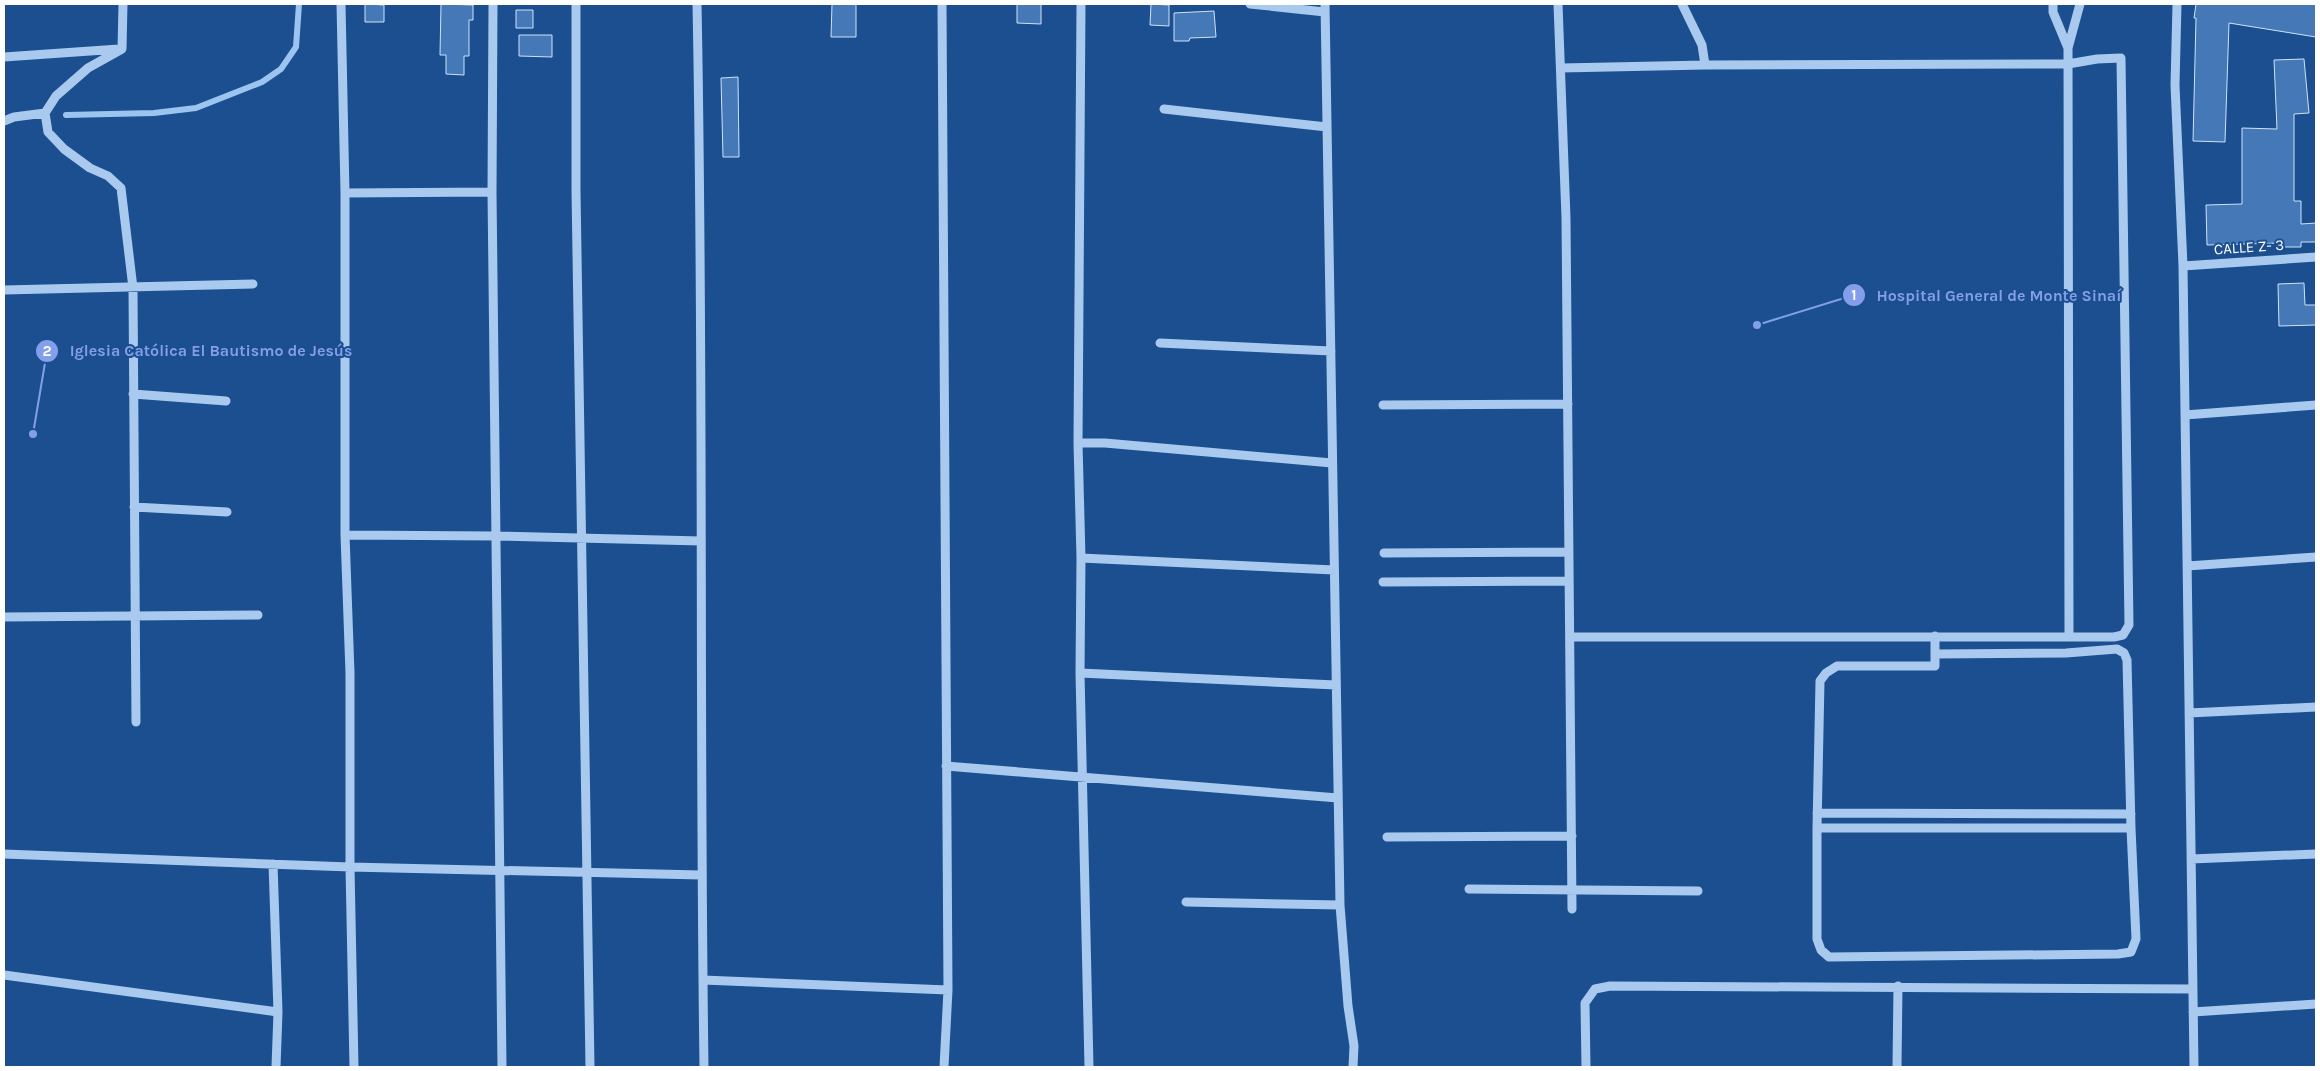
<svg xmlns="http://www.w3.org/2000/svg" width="2320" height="1071" font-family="Karla,sans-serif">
<rect width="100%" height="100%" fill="#1b4f8f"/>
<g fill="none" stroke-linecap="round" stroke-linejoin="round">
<path stroke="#9cc4f0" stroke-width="6" d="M66 115 154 113 196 108 262 82 281 69 296 47 299 4"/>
</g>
<path fill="#4478b7" stroke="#cfe3fa" d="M365 4 384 5V22H365Z
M441 4 473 5V20H469V56H464V75L446 74V55H440Z
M832 4H856V37H831Z
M1017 4H1041V24L1017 23Z
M1151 4 1169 5V26L1150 25Z
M2196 4H2316V37L2229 23 2225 142 2193 141 2196 18H2194Z
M516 10H533V28H516Z
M1214 11 1216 37 1190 38 1189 41H1174V13Z
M519 35H552V57L519 56Z
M2304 59 2309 113 2294 114V201H2301V224L2316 223V242H2301V247H2283L2282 243 2207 245 2206 205 2242 204V128L2277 129 2274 60Z
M738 77 739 157H723L721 78Z
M2304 283 2305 305H2316V325L2279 326 2278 284Z"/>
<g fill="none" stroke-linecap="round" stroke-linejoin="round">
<path stroke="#a9c9ee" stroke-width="9" d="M123 4 122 49 88 68 56 96 45 113 48 132 64 149 90 168 108 176 121 188 133 288 136 722
M341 4 345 193V535L350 673V867L354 1067
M493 4 492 192 502 1067
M576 4V191L590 1067
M697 4C704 358 699 713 704 1067
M942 4 948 990 944 1067
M1081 4 1078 443 1081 558 1080 673 1089 1067
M1250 4 1325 12
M1325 4 1340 905 1348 1006 1354 1046 1353 1067
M1558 4 1566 218 1572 909
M1682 4 1702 45 1705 65
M2053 4V12L2068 48
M2177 4 2175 85 2183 266 2194 1067
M4 57 119 49
M1561 68 1705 65 2068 64 2097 59 2121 58 2129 625 2123 635 2114 637H1570
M1164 109 1327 127
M4 121 14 117 45 113
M345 193 492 192
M2183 266 2316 257
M4 290 253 284
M1160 343 1331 351
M133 394 226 401
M1383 405 1568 404
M2185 415 2316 405
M1078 443H1105L1332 463
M134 507 227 512
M345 535 496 536 701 541
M1384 553 1568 552
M1081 558 1334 570
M2187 566 2316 557
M1383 582 1569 581
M4 617 258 615
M1935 636V666H1837L1826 673 1820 681 1817 828V939L1821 950 1829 957 2118 954 2131 952 2136 939 2131 828 2127 660 2124 653 2117 649 2066 653 1935 654
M2069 637 2068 48 2080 4
M1080 673 1336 685
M2189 713 2316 707
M946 766 1338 798
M1817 813 2131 814
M1817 828H2131
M1387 837 1572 836
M4 854 350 867 701 875
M2191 859 2316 854
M273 864 278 1012 276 1067
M1469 889 1698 891
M1186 902 1340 905
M4 975 278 1012
M703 980 948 990
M2193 1012 2316 1004
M1586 1067 1585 1003 1595 989 1610 986 2192 989
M1897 1067 1898 986"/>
</g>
<g text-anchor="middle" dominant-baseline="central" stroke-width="4" stroke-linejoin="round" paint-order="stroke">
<g font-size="15" fill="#fff" stroke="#1b4f8f">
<text transform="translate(2249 247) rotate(-4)">CALLE Z- 3</text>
</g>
</g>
<path fill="none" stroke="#839eea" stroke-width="2" d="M1757 325L1854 295M33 434L47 351"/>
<g fill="#839eea" stroke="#1b4f8f" stroke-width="2">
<circle cx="1757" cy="325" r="5"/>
<circle cx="33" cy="434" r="5"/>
<circle cx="1854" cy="295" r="12"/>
<circle cx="47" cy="351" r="12"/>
</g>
<g font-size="15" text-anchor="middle" font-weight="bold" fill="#fff">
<text x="1854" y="300">1</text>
<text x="47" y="356">2</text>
</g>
<g font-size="16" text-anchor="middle" font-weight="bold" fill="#839eea" stroke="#1b4f8f" stroke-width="4" stroke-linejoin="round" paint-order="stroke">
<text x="1999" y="301">Hospital General de Monte Sinaí</text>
<text x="211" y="356">Iglesia Católica El Bautismo de Jesús</text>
</g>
<rect width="2320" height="1071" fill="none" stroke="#ffffff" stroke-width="10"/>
</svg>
